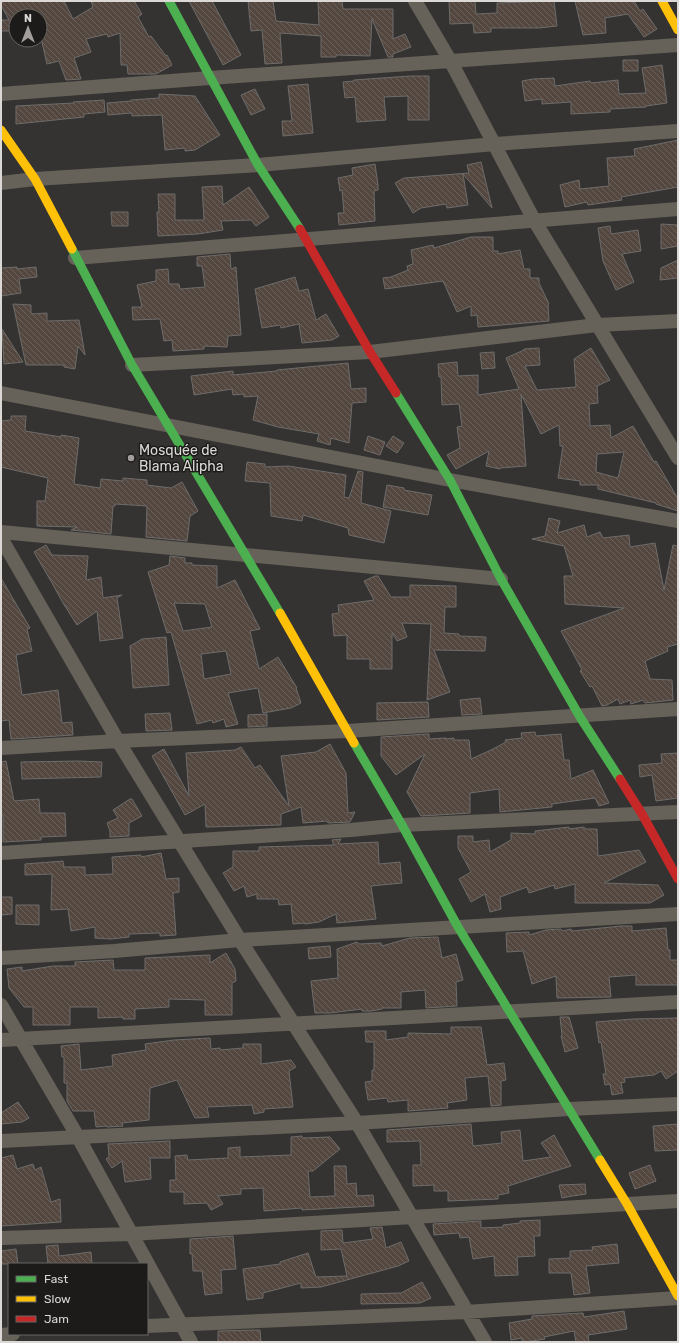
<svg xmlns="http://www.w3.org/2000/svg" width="679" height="1343" font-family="Rubik,sans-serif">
<defs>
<pattern id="building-back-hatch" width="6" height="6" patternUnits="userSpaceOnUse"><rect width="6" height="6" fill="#534740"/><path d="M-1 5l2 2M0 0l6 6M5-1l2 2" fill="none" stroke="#6b615b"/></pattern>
</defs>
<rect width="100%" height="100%" fill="#353331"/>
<path fill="url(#building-back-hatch)" stroke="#6e6c6a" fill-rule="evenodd" d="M1 1H64L73 19 93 7 91 1H134L142 14 138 17 149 37 151 36 166 56 167 55 172 65 156 74H128L127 65H121L120 33 108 37 107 34 86 39 91 52 74 58 81 79 66 80 59 61 47 64 41 38H40V16H16V33L15 31H1V20H9L1 5Z
M189 1H212L241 55 223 65Z
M248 1H273L276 21 319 25 318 1H342L343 9H393V39L405 34 411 47 393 54V57H388L372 19 370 56 336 55V57H321V36L280 33 282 63 265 64 262 30 251 31Z
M449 1H475L476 14 497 13V3L554 1 557 26 539 28H491V32L474 33 473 23 450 24Z
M575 1H634L640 11 643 9 657 29 644 37 628 14 605 18 606 33 583 35Z
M623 60H638V71H623Z
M662 65 667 103 646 106V107L610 109V112L571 114V102L542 104V99L525 101 522 81 533 79 554 78 555 86 590 81 591 83 618 80 619 94 646 93 642 68Z
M410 76H429V120H408V96L384 97 386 120 357 122 355 97 345 98 343 82 354 81V80Z
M308 84 313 133 283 136 282 121H292L288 86Z
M255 89 265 109 251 115 241 95Z
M159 94 195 96 220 135 195 150 185 151V148L165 150 162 115 132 116V113L108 115 107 103 131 101V100L159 98Z
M104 100 105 112 84 114V117L16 124V106L74 103 73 102Z
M678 140V187L621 197 622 200 588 205 587 202 565 207 560 185 579 180 580 189 609 186 607 158 635 156 634 149Z
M481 162 492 208 463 174 468 205 447 208 446 204 421 208 413 213 395 183 404 178 469 173 467 165Z
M375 164 378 185V190L374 191 375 221 339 225 338 213H344L342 190 340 191 338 178 353 175 352 168Z
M222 186 223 205 249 187 269 217 256 226 251 220 221 221 223 230 198 234 158 236 157 212H159L158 194H175V220H204L202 187Z
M111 212H128V226H112Z
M661 224 678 225V246L661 249Z
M610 226 611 234 638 230 641 251 622 254 634 282 616 290 603 261 598 228Z
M471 237H493V251H498V254L520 250 524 269H530V278H539V283L549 304 548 305 549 321 478 327 477 315 471 316V306L457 312 443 281 385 289 383 278 391 277 408 270 407 266 413 264 411 250 433 245 434 248Z
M230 254 231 269 236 267 241 335 228 336 227 347 204 346V349L173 351 172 340 164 341 160 319 133 320 132 307H142L137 285 156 281V270L168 269 169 284H179L180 289 205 287 202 266H197V257Z
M678 260V278L660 280 661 268Z
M17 267V269L36 267 37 277 19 279 21 293 1 296V268Z
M295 277 299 291 308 289 316 320 326 314 339 336 332 340 302 343 299 324 281 328 280 325 262 328 255 289Z
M13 304 31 305V314L47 313V321L79 320 85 355 78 346 75 369 64 367V365H26Z
M2 329 23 362 4 364Z
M539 348 540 365 525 366 537 390 576 387 574 359 591 348 610 380 597 386 598 403 589 404 590 426 610 425 611 438 633 426 654 462 656 461 678 499V511L656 504V503L598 489V485H580V481L558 478 563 446H560L559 425 541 434 521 394 526 466 500 468V469L486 466 489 451 456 469 447 455 460 448 457 427 462 426 459 404 442 405 441 377H439L438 364 457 362 458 376 478 375V395L519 389 506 358 524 350V349ZM624 452 618 478 596 472 597 454Z
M494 352 495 368 482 369 480 353Z
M348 363 351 389 366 388V402L352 403 349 443 331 438 330 445 317 441 319 434 278 427 253 420 258 396 244 397V394L233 395 232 389 194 395 191 376 233 371V375L277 371V370Z
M11 416H26L25 431 61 437V435L79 438 74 484 100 488 101 479 123 481V478L147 480V485L171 488 182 482 198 511 190 516 187 541 146 537 147 506 115 504V506H113L111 534 71 530 77 527 37 526V501H45L48 478 1 467V421L11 420Z
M368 436 385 442 380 455 364 450Z
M393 436 404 443 397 453 386 446Z
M247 462 265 464V467L288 466 346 475 344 497 349 498 358 471 363 472 361 503 391 511 384 543 349 535 348 528 303 515 302 521 271 516 270 483 245 481Z
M387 485 404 488V490L432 495 428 515 383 507Z
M549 518 560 521 557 533 584 525 587 537 600 532 603 538 629 535 630 547 655 543 664 590 673 545 678 546V644L667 647 668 651 645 661 650 679 672 680 673 700 645 703 643 700 631 704 630 700 620 704 618 699 607 705 602 706 592 686 590 687 580 671 582 670 561 631 624 608 565 604 564 576H573L564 546 532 539 545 536Z
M46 545 52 555 88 556 86 580 101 577 103 598 122 595 117 598 123 638 100 641 97 611 77 625 63 603 52 583 34 552Z
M170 556 185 558V563H192V565L217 566V588L235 580 260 629 250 631 259 669 278 657 297 688H296L301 703 291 708 263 713 258 688 228 693 238 724 226 727 224 719 213 723 212 720 197 724 171 632 167 633 148 572 169 565ZM174 603 205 604 212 627 183 631ZM226 651 231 674 204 679 201 654Z
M375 576H378L391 597H410V585L456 586V607H445L444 633 459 634V636L486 637 485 651 434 650 450 692 427 700 431 624 402 623 407 637 397 641 392 633V669H370V659H347V635L334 636 332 614 339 613 338 605 374 600 364 581Z
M1 578 30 628 27 629 32 651 16 655 22 695 58 690 62 723 72 722 73 735 11 739 9 720 1 721Z
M166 637 169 685 133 688 130 646 142 639Z
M480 698 482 714 462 715 460 700Z
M428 702 429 717 377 720V703Z
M170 713 172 730 146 731 145 714Z
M267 714V726L248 727V715Z
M535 732 536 736 561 734 564 760H569L571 779 593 770 609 803 599 806 595 798 552 804V807L500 812 499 789 470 793V813L421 816 407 792 425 754 396 775 381 756V737L429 734V739L446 738 445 739 454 738V740H469L471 759 491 750 506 742 505 740 522 738 521 733Z
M330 744 346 773 348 813 355 812 350 822 328 823 327 821 303 823 301 807 281 814V825L206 827 205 804 185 815 152 756 164 749 189 796 186 753 235 750 241 747 255 768 260 765 289 806 281 756 316 752Z
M678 753V798L656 801 652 775 640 777 639 765 662 763 661 754Z
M6 761 14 801 39 799 40 813H65L66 836 41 837V840L3 842V815H1V762Z
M78 761 102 762 101 777 22 779 21 762Z
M130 799H132L142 816 129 823V836L110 837V831L107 823 118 818 113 810Z
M569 827V829L584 827 585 829H597L598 856 639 850 646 862 604 883 658 885 664 895 650 903H575V884L555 889 554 885 529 893 527 887 500 897 501 909 490 912 485 894 471 902 459 879 471 872 458 848V836H473V842L489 840 490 852 511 840V833L535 834V831Z
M341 839 338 844 378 842 379 864 400 862 402 883 371 886 376 919 337 923 336 914 319 922 305 924V923L293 924 291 904 279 905 278 899H257V894L247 897 244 886 234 891 223 873 233 867V851H259V847L334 845 332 840Z
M161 853 166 879 179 878V892L173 893 176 935 160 936V933L129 934V937L111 939 95 938V927L71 931 68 909 51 910 52 874 25 875V864L63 861 64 867H85V875L113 874 112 857 141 855V857Z
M1 897H12V914L1 915Z
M16 905H39V925L16 924Z
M621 926H632V931L666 928 668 950H670V960H678V985H636V975L609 977 611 997 557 998 556 976 532 984 523 951 507 952 506 933 529 932V935L546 930 561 929 562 931 571 929 572 931Z
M438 937 442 958 456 954 463 980 456 982 457 1006 426 1008 425 990 401 992V1008H382V1009L371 1011H362V1009L330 1013H315L311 981 338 978 337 949 357 942 359 944 381 943 382 946 410 938Z
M330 946 331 957 309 959 308 948Z
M226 953 235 969 236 981 232 983V1015H205V1000L169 999V1007L135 1009V1019H123V1017L98 1018V1007H70V1025H33V1007H24L9 988 7 969 22 967V971L53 966H75V962L113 960 114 970H145V958L210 955V963Z
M560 1017H569L578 1048 565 1052 561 1036 562 1035Z
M678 1018V1071L666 1079 661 1071 654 1075 624 1078 625 1082 621 1083 623 1093 612 1095 610 1084 605 1085 603 1074H606L601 1042 599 1043 596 1022 633 1019Z
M451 1027H481L487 1065 504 1063 506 1080 501 1081V1105L491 1106 488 1076 465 1078 467 1100 447 1103 448 1108 408 1111V1100L388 1102 387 1098 368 1100 365 1082 372 1081V1070H374V1042H366L365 1031H386V1040L408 1037V1033L451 1034Z
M210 1038 211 1049 220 1048V1050L243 1048V1044H261V1064L291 1060 296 1067 289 1071 293 1107 264 1109V1112L254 1114 252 1105 207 1107 209 1117 195 1118 177 1080 150 1088 149 1120 122 1123 123 1126 107 1127V1126L96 1127 94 1111H73L67 1101V1083H64V1057H62L61 1046 79 1044 81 1070 113 1066 112 1055 146 1050 145 1044 174 1040Z
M18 1102 29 1118 22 1122 1 1124V1113Z
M471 1124 473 1146 502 1143 501 1132 520 1130 523 1161 551 1157 541 1143 554 1135 571 1166 508 1186 509 1193 498 1195V1199L448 1201V1191H434V1185L413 1186V1165H421L420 1141 387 1142V1130Z
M678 1124V1150L655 1151 653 1126Z
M302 1136V1138L330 1137 340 1149 313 1171H308L310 1197 335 1196 334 1166H346L347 1184 356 1183 357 1196 373 1195 374 1206 302 1210V1208L264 1211 263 1188 241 1189V1194L218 1196 223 1204 211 1210 207 1203 184 1204V1192H170V1180H176L175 1156 187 1155 188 1160 228 1158V1148L240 1147V1157L291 1155V1137Z
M170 1141V1158H150L151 1179 125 1182 122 1161 112 1168 106 1159 109 1157 108 1144Z
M13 1155 17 1169 33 1164 35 1170 41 1167 51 1202 60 1199 61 1222 1 1226V1158Z
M650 1165 656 1181 635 1189 629 1173Z
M585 1184 586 1194 572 1196 562 1198 559 1185Z
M540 1220V1236H534L535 1256 517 1257 518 1275 495 1276 494 1256 473 1259 469 1237 460 1238 459 1233 434 1235 433 1224 481 1221V1228L503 1227V1225L520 1223V1221Z
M382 1227 386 1248 401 1242 409 1261 398 1266 321 1287 301 1288V1283L263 1293V1298L247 1300 243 1269 280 1264V1262L308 1253 316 1277 347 1276 341 1249 321 1250V1231L342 1230 343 1243 373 1239 370 1228Z
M233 1236 236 1269 221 1270 222 1293 205 1295 202 1271H193L192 1253 190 1254V1239Z
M617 1244 619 1263 586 1266 590 1293 574 1295 571 1273H549V1259L570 1258V1251L593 1250 592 1247Z
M58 1245 59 1256 91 1252 92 1264H48L46 1246Z
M16 1249 18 1264H1V1251Z
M422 1282 431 1298 420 1303 361 1304V1294L401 1293Z
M624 1311 627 1329 588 1335 589 1342H576L574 1331 544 1337 545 1339 525 1342H522V1338L511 1340 509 1323 532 1319V1316L583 1313 584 1317Z
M260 1330 261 1342H218V1331Z"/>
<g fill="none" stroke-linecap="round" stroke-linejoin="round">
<path stroke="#66625a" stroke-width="14" d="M415 1 451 62 534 220 678 458
M1 94 210 78 678 45
M1 183 35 179 258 165 495 144 678 131
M75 258C276 243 477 224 678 209
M132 365 370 352 597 325 678 321
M1 393 450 480 678 521
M1 532 501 579
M1 538 118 741 240 940 357 1123 485 1342
M1 748 118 741 347 731 678 709
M1 853 351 830 402 825 678 812
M1 958 114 951 240 940 678 914
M1 1005 78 1137 191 1342
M1 1040 678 1002
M1 1141 357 1123 569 1109 678 1104
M1 1238 131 1234 678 1201
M147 1326 466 1312 678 1298
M1 1335 13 1334"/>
<path stroke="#4caf50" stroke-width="9" d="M169 1 258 165 300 229
M72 249 132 365 280 613
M396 393 450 480 501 579 580 717 620 779
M354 743 402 825 458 927 600 1160"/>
<path stroke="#ffc107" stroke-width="9" d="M662 1 678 30
M1 130 35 179 72 249
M280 613 354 743
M600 1160 627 1204 678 1296"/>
<path stroke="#c62828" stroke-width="9" d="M300 229 370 352 396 393
M620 779 642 814 678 879"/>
</g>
<circle fill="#a19e9c" stroke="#1d1b1a" stroke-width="1.5" cx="131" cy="458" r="4"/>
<g text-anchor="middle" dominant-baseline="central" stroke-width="3" stroke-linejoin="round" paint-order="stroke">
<g font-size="14" fill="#dbd8d5" stroke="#1d1b1a" text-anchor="start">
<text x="139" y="450">Mosquée de<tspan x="139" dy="16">Blama Alipha</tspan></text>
</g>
</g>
<rect width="679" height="1343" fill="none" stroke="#dbd8d5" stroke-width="4"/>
<rect x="8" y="1263" width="140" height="72" fill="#1d1b1a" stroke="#696765"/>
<rect x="16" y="1276" width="20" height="6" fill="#4caf50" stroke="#696765"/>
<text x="44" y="1283" font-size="12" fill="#dbd8d5">Fast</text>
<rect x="16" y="1296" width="20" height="6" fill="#ffc107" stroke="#696765"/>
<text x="44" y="1303" font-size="12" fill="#dbd8d5">Slow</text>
<rect x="16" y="1316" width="20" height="6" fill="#c62828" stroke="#696765"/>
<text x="44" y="1323" font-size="12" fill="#dbd8d5">Jam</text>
<g transform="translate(28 28)"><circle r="19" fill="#1d1b1a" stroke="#696765"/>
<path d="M0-3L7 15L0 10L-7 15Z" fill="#a19e9c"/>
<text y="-6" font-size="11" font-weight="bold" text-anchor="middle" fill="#dbd8d5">N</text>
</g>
</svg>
